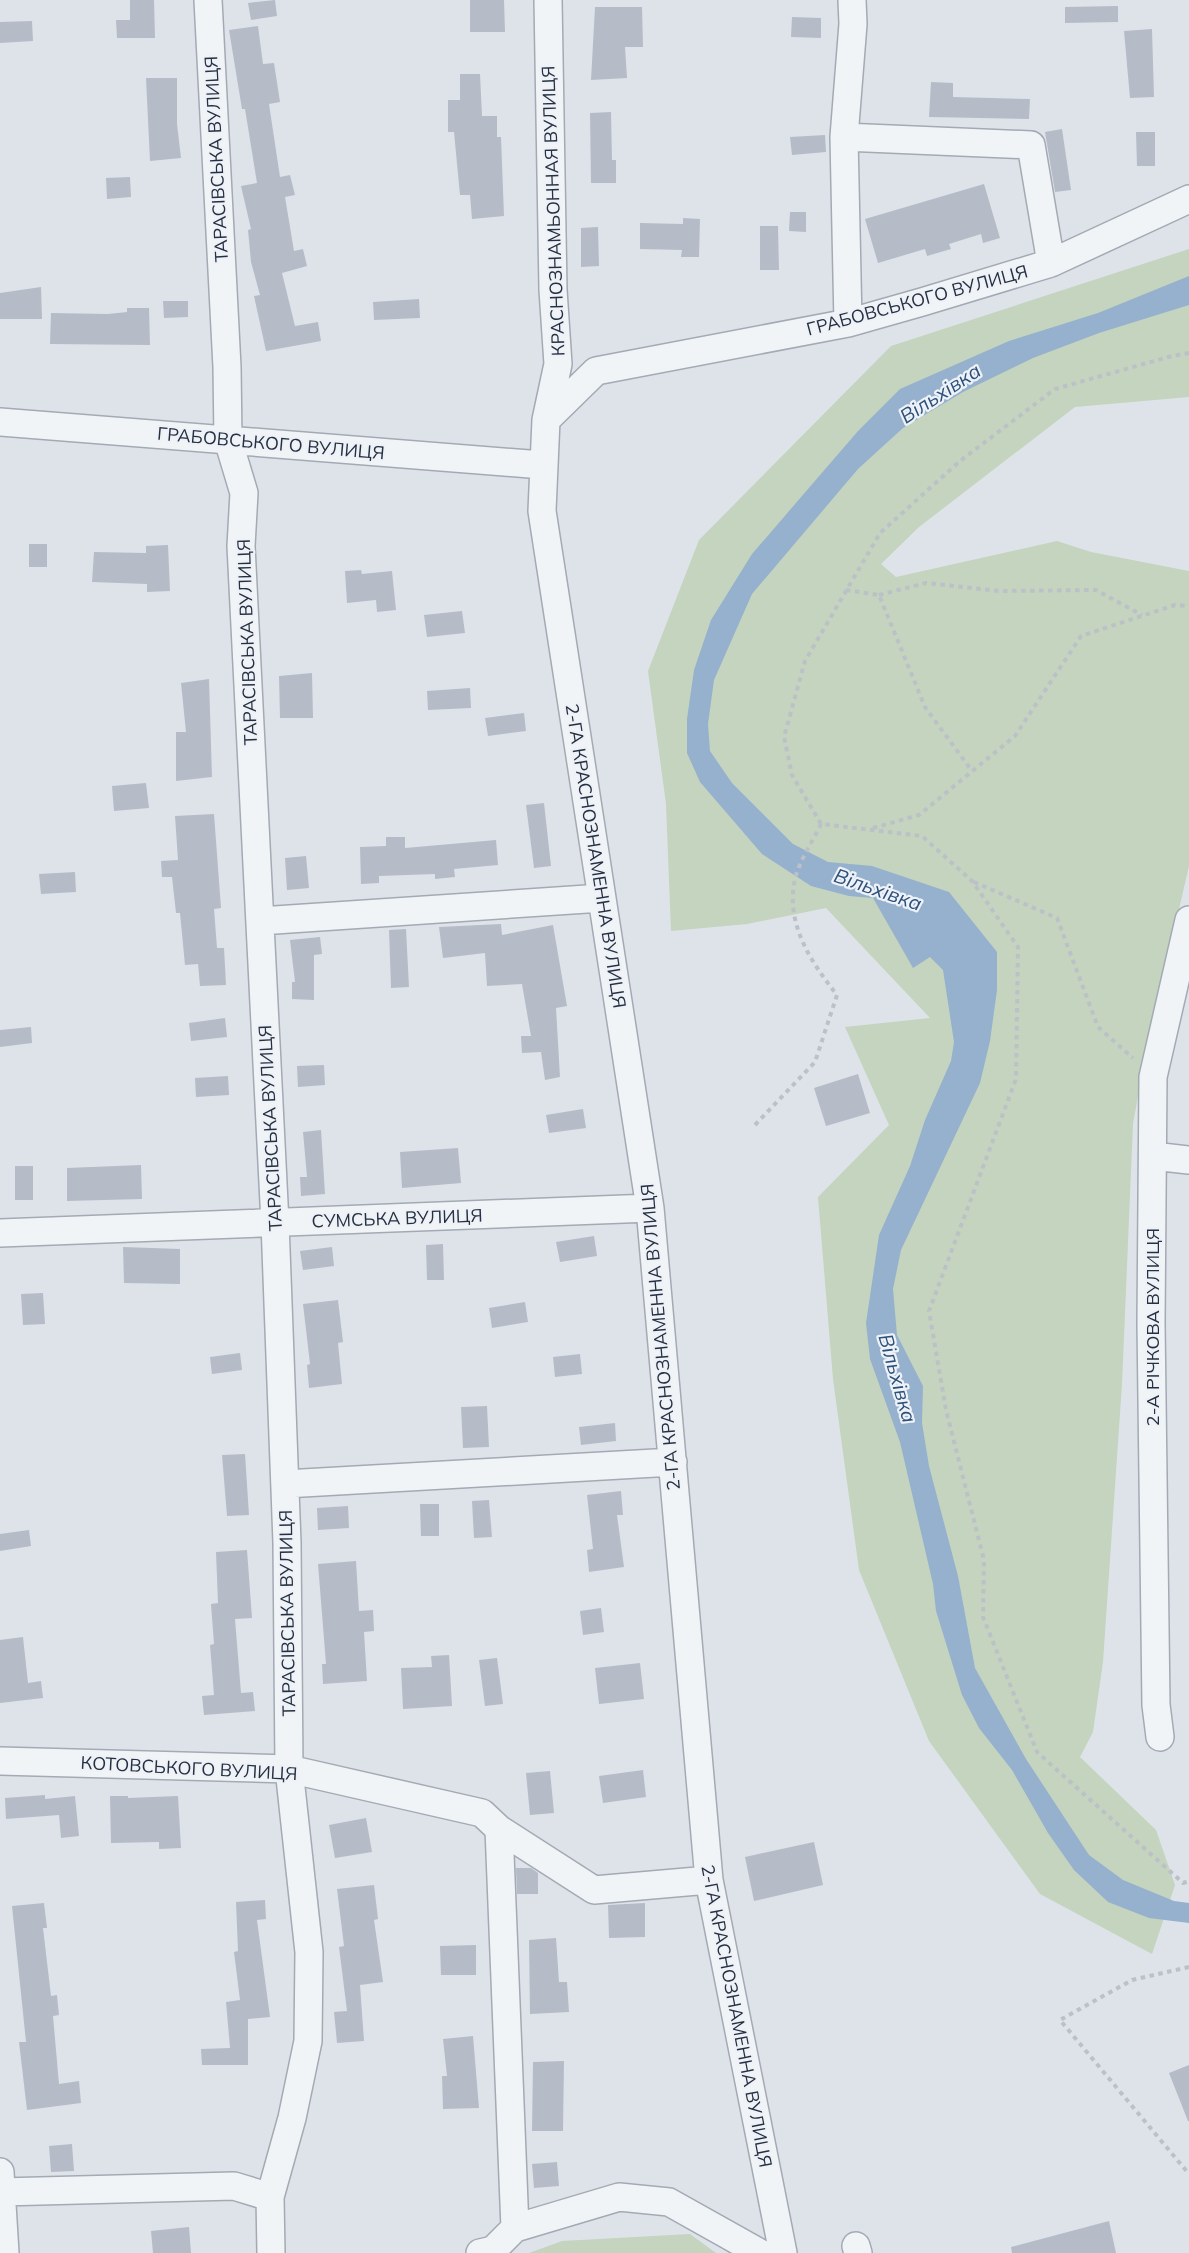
<svg xmlns="http://www.w3.org/2000/svg" width="1189" height="2253" font-family="Mulish,sans-serif">
<rect width="100%" height="100%" fill="#dee3e9"/>
<path fill="#c4d4be" d="M1189 249V397L1075 407 919 527 881 564 896 577 1057 541 1091 552 1189 571V866L1146 1051 1133 1124 1122 1384 1103 1662 1093 1732 1080 1757 1156 1830 1175 1885 1152 1954 1040 1894 929 1741 859 1570 833 1379 818 1197 889 1125 845 1027 930 1018 826 908 747 924 671 931 666 804 648 671 699 540 891 346Z
M690 2234 716 2253H529L562 2241Z"/>
<path fill="#95b1ce" d="M1189 276V305L1099 333 1033 358 963 392 903 428 858 469 752 594 714 680 708 724 710 751 732 783 793 844 828 862 872 866 949 892 997 952V990L990 1041 980 1083 901 1250 893 1289 897 1335 923 1386 922 1423 929 1466 958 1576 975 1668 1026 1759 1089 1855 1123 1880 1174 1901 1189 1903V1923L1149 1918 1108 1902 1074 1870 1048 1833 1012 1770 979 1728 962 1695 936 1611 933 1584 900 1442 870 1359 866 1323 879 1235 910 1166 925 1120 951 1061 954 1042 943 970 930 957 913 968 873 898 849 896 811 886 762 854 700 782 687 753V719L694 670 711 620 752 554 858 431 900 389 1009 341 1098 313Z"/>
<path fill="#b5bcc7" d="M130 0H154L155 38H117L116 20H130Z
M275 0 277 16 251 20 248 3Z
M470 0H504L505 32H470Z
M1118 6V22L1065 23V7Z
M595 7H642L643 47H625L627 78 591 80Z
M792 17 821 18V38L791 37Z
M32 21 33 41 0 43V22Z
M258 26 263 64 274 63 280 102 269 104 280 177 290 175 295 195 285 197 294 251 303 249 307 266 282 273 295 326 318 322 321 341 266 351 254 296 260 295 251 262 248 230 251 229 241 186 257 183 245 109H242L229 30Z
M1152 29 1154 97 1130 98 1124 31Z
M460 74H480L482 116H497V137H501L504 216 472 219 470 195H460L454 132H448V100H460Z
M146 78H177V124L181 158 150 161Z
M931 82 953 83V97L1030 99 1029 119 929 117Z
M611 112 612 160H616V183H591L590 113Z
M1062 129 1071 190 1055 192 1045 132Z
M1136 132H1155V166H1137Z
M825 135 826 152 792 155 790 137Z
M130 177 131 197 107 199 106 178Z
M984 184 1000 238 983 243 981 234 949 244 951 249 927 256 925 249 878 263 865 219Z
M790 212H806V232L789 231Z
M683 218 700 219 699 257H681L682 250 640 249V223L683 224Z
M760 226H778L779 270H760Z
M598 227 599 266 581 267V228Z
M41 287 42 319H0V293Z
M419 299 420 318 374 320 373 302Z
M163 301H188V317L164 318Z
M127 308H149L150 345 50 344 51 313 108 314 127 312Z
M29 544H47V567H29Z
M168 545 170 591 147 592V584L92 582 94 552 146 553V546Z
M361 570 362 574 392 571 396 610 377 612 376 600 347 603 345 571Z
M462 611 465 633 427 637 424 615Z
M312 673 313 718H280L279 676Z
M209 679 212 777 176 781V732H186L181 683Z
M470 688 471 708 428 710 427 691Z
M524 713 526 731 488 736 485 718Z
M146 783 149 808 114 811 112 786Z
M544 803 551 866 534 868 526 805Z
M214 814 221 908 214 909 217 948H224L226 985 200 986 198 964 185 965 180 913H176L172 877H162L161 861 178 860 175 816Z
M386 837H405V848L496 840 498 865 454 869 455 877 435 879V874L379 876V883L361 884 360 847 386 846Z
M306 856 309 888 287 890 285 858Z
M75 872 76 892 41 894 39 874Z
M501 924 502 935 553 925 567 1006 556 1008 560 1077 545 1080 541 1052 522 1053 521 1036H531L522 984 487 986 485 953 443 958 439 927Z
M406 929 409 987 391 988 389 930Z
M320 937 322 954 314 955V1000L292 999V982H295L290 940Z
M225 1018 227 1037 191 1041 189 1023Z
M31 1027 32 1043 0 1047V1030Z
M324 1065 325 1085 298 1087 297 1066Z
M858 1074 870 1113 826 1126 814 1088Z
M228 1076 229 1095 196 1097 195 1078Z
M583 1109 586 1128 549 1133 546 1115Z
M321 1130 325 1194 301 1196 300 1177H307L303 1132Z
M458 1148 461 1183 402 1188 400 1152Z
M141 1165 142 1199 67 1201V1168Z
M15 1166H33V1200H15Z
M594 1236 597 1256 560 1262 556 1242Z
M443 1244 444 1280H427L426 1245Z
M123 1247 180 1249V1284L124 1283Z
M332 1247 334 1266 303 1270 300 1251Z
M43 1293 45 1324 23 1325 21 1294Z
M338 1300 343 1342 338 1343 342 1384 309 1388 307 1365 310 1364 303 1304Z
M525 1302 528 1322 492 1328 489 1308Z
M240 1353 242 1370 212 1374 210 1357Z
M580 1354 582 1374 555 1377 553 1357Z
M487 1406 489 1447 463 1448 461 1407Z
M615 1423 616 1441 581 1445 579 1427Z
M245 1454 249 1515 227 1516 222 1455Z
M621 1491 623 1515H617L624 1567 589 1572 587 1550 593 1549 587 1495Z
M489 1500 492 1537 474 1538 472 1501Z
M420 1504H439V1536H421Z
M348 1506 349 1528 318 1530 317 1508Z
M29 1530 31 1546 0 1551V1534Z
M247 1550 252 1618 235 1619 241 1693 253 1692 255 1711 204 1715 202 1696 214 1695 210 1645 214 1644 211 1604 218 1603 216 1552Z
M356 1561 359 1611 373 1610 374 1631 364 1632 367 1681 323 1684 322 1664H326L318 1564Z
M601 1608 604 1632 583 1635 580 1611Z
M23 1637 28 1683 41 1681 43 1698 0 1703V1640Z
M449 1655 452 1706 403 1709 401 1668 432 1667 431 1656Z
M497 1658 503 1704 485 1706 479 1660Z
M640 1663 644 1699 599 1704 595 1668Z
M643 1770 646 1797 603 1803 599 1776Z
M550 1771 554 1813 530 1815 526 1773Z
M45 1795V1799L75 1796 79 1836 61 1838 59 1815 6 1819 5 1798Z
M110 1796H128V1798L178 1796 181 1848 159 1849V1842L111 1843Z
M366 1818 372 1852 335 1858 329 1825Z
M814 1842 823 1885 754 1901 745 1857Z
M516 1868H531L538 1873V1894H517Z
M374 1885 378 1919 374 1920 383 1982 360 1985 364 2041 337 2043 334 2012 347 2011 339 1947 344 1946 337 1889Z
M265 1900 266 1919 257 1920 270 2017 248 2019V2065H202L201 2049 230 2048 226 2002 240 2000 234 1952 238 1951 236 1902Z
M44 1903 47 1928H43L51 1996 57 1995 59 2015 53 2016 59 2084 79 2081 81 2103 27 2110 19 2042H26L12 1906Z
M645 1903V1937L609 1938 608 1905Z
M556 1938 559 1982H567L569 2012 530 2014 529 1940Z
M476 1945V1975H441L440 1946Z
M473 2036 479 2108 443 2109 442 2076H447L443 2039Z
M564 2061 563 2131H532L533 2062Z
M1189 2065V2121H1188L1169 2073Z
M72 2144 74 2171 51 2172 49 2146Z
M557 2162 559 2186 534 2188 532 2164Z
M1109 2221 1116 2253H1012L1011 2247Z
M189 2227 191 2253H153L151 2231Z"/>
<g fill="none" stroke-linecap="round" stroke-linejoin="round">
<defs>
<path id="minor" d="M208 0 227 367 228 440 244 493 241 546 275 1223 287 1543 289 1769 309 1952 308 2041 292 2118 270 2197 271 2253
M548 0 553 290 558 364 546 420 542 511 650 1208 709 1880 783 2253
M844 137 1031 145 1051 263
M848 323 844 137 853 24 852 0
M546 420 596 371 848 323 922 302 1051 263 1189 199
M0 422 542 465
M260 921 602 898
M1153 1156 1189 1160
M0 1233 650 1208
M285 1484 673 1462
M1160 1737 1156 1705 1151 1323 1153 1077 1189 920
M0 1761 289 1769 482 1813 499 1829 594 1890 709 1880
M499 1829 515 2228
M0 2172 5 2253
M1 2192 234 2186 270 2197
M856 2246 858 2253
M480 2253 493 2250 515 2228 619 2197 669 2202 760 2253"/>
</defs>
<use href="#minor" stroke="#a3aab4" stroke-width="30"/>
<path stroke="#bcc1c8" stroke-width="4" stroke-dasharray="4.5 4.5" stroke-linecap="butt" d="M1189 353 1172 356 1055 389 960 461 880 533 805 661 784 737 792 775 821 824 922 836 972 881 1018 947 1016 1079 929 1311 946 1410 984 1560 983 1617 1037 1752 1183 1883 1189 1881
M846 590 879 595 925 707 972 771
M879 595 926 583 999 591 1096 590 1142 615
M873 828 919 815 1015 736 1081 636 1175 605 1189 606
M974 882 1057 918 1098 1027 1133 1058
M755 1125 815 1062 837 995C812 963 787 927 794 884 797 864 812 843 821 824
M1189 1967 1132 1980 1060 2020 1189 2174"/>
<use href="#minor" stroke="#f1f4f7" stroke-width="27"/>
</g>
<g text-anchor="middle" dominant-baseline="central" stroke-width="4.5" stroke-linejoin="round" paint-order="stroke">
<g font-size="18" fill="#253042" stroke="#eef2f7">
<text transform="translate(216 159) rotate(-93)">ТАРАСІВСЬКА ВУЛИЦЯ</text>
<text transform="translate(553 211) rotate(-92)">КРАСНОЗНАМЬОННАЯ ВУЛИЦЯ</text>
<text transform="translate(917 300) rotate(-15)">ГРАБОВСЬКОГО ВУЛИЦЯ</text>
<text transform="translate(271 443) rotate(5)">ГРАБОВСЬКОГО ВУЛИЦЯ</text>
<text transform="translate(247 642) rotate(-92)">ТАРАСІВСЬКА ВУЛИЦЯ</text>
<text transform="translate(596 856) rotate(81)">2-ГА КРАСНОЗНАМЕННА ВУЛИЦЯ</text>
<text transform="translate(270 1128) rotate(-93)">ТАРАСІВСЬКА ВУЛИЦЯ</text>
<text transform="translate(397 1218) rotate(-2)">СУМСЬКА ВУЛИЦЯ</text>
<text transform="translate(1152 1327) rotate(-90)">2-А РІЧКОВА ВУЛИЦЯ</text>
<text transform="translate(660 1337) rotate(-95)">2-ГА КРАСНОЗНАМЕННА ВУЛИЦЯ</text>
<text transform="translate(287 1613) rotate(-91)">ТАРАСІВСЬКА ВУЛИЦЯ</text>
<text transform="translate(189 1768) rotate(3)">КОТОВСЬКОГО ВУЛИЦЯ</text>
<text transform="translate(737 2016) rotate(79)">2-ГА КРАСНОЗНАМЕННА ВУЛИЦЯ</text>
</g>
<g font-size="20" font-style="italic" fill="#2b507b" stroke="#eef2f7">
<text transform="translate(940 393) rotate(-33)">Вільхівка</text>
<text transform="translate(878 889) rotate(19)">Вільхівка</text>
<text transform="translate(898 1378) rotate(74)">Вільхівка</text>
</g>
</g>
</svg>
